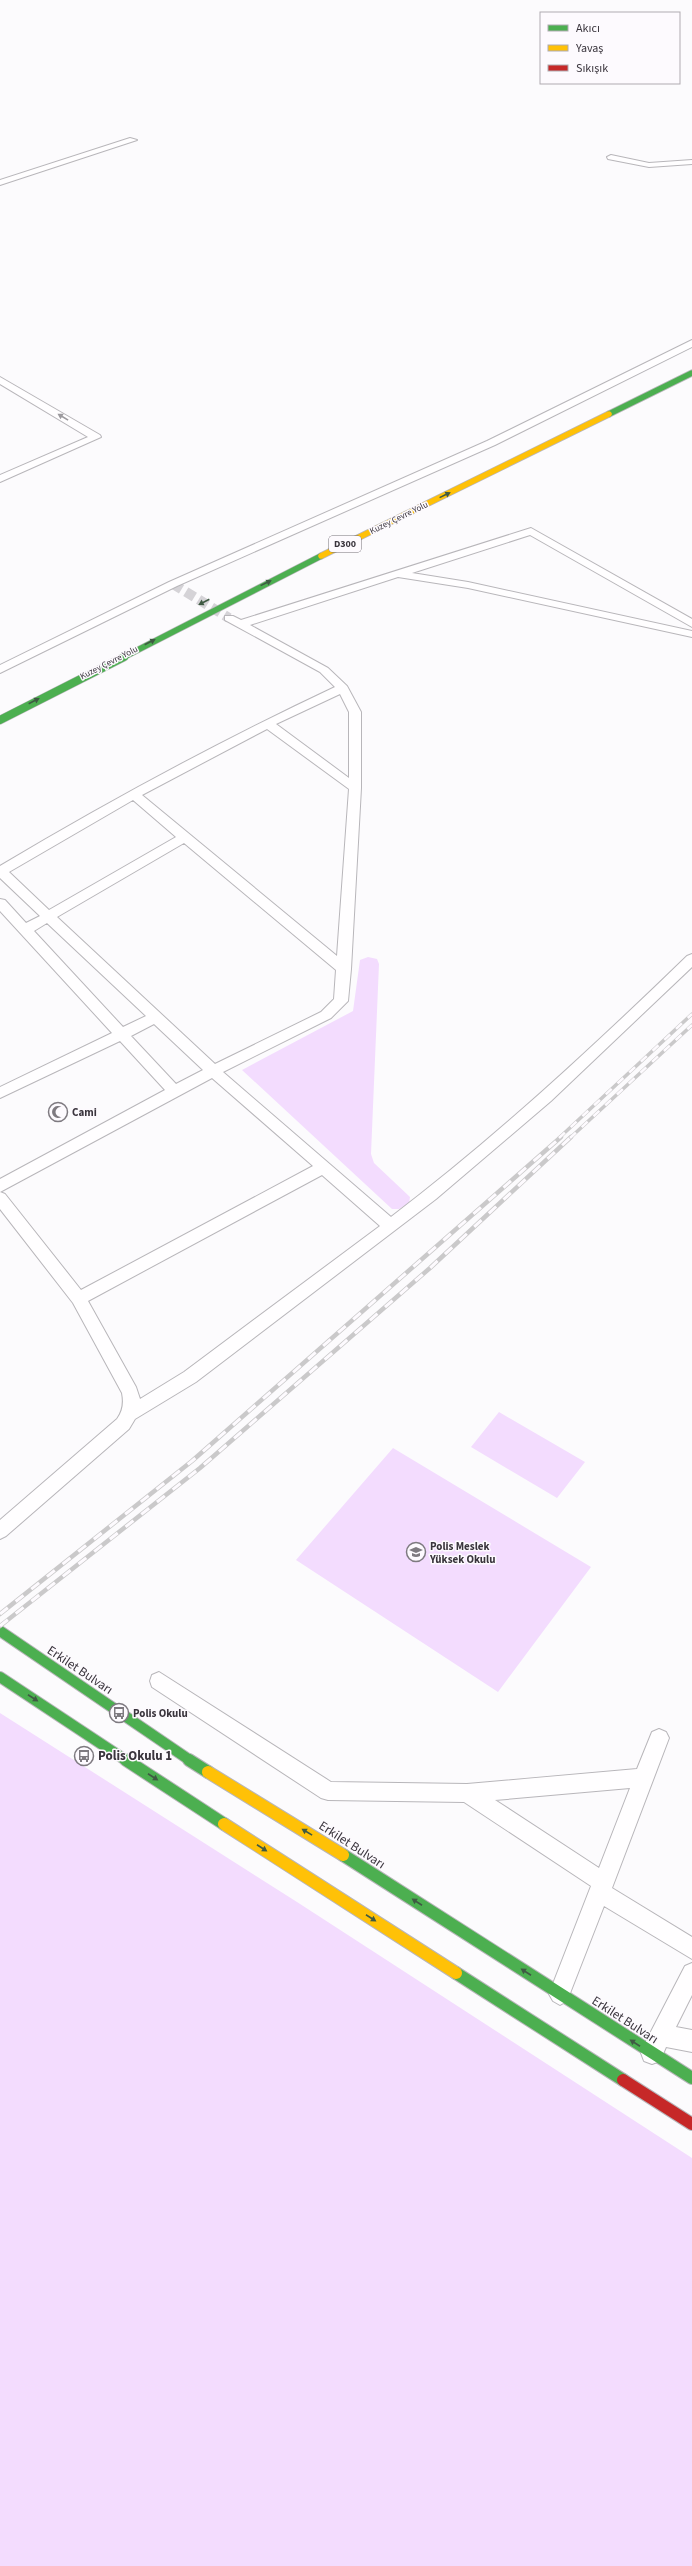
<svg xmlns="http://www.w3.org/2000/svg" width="692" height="2566" font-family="'Source Sans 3',sans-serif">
<rect width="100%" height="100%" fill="#fcfbfd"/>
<path fill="#f3dcfe" d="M368 957 377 959 379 964 371 1154 374 1163 410 1197 409 1203 399 1209H392L242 1070 353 1011 360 960Z
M499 1412 585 1462 557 1498 471 1447Z
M393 1448 591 1567 498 1692 296 1560Z
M0 1713 297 1902 692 2158V2566H0Z"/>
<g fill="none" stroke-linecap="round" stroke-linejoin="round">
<path stroke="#d5d3d7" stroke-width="10" stroke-dasharray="10 5" stroke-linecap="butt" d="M173 584 229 618"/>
<defs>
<path id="street" d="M130 138 137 140 0 185V180Z
M611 155 649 163 692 160V164L649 167 608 159 607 157Z
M692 340V347L495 445 177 586 0 673V665L169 582 487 441Z
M0 377 100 435 101 437 0 482V475L88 437 0 384Z
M531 528 692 619V627L530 535 412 573 468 582 692 631V637L468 588 398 577 250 625 328 668 347 686 361 712V788L351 969 348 1001 331 1018 223 1072 391 1217C496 1137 592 1048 687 956L692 954V967L551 1101 436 1199 196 1382 135 1419 129 1429 6 1536 0 1539V1520L117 1419C123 1411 124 1403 122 1393L73 1303 0 1209V1192L5 1194 81 1290 313 1166 212 1078 0 1192V1179L165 1090 120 1041 0 1098V1087L112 1033 0 911V899L5 900 26 923 40 916 0 878V866C109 801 220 741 335 687L320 672 225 620V616H233L241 620ZM340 694 349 712V778L276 724ZM267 729 349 789 337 956 142 795ZM133 800 176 837 49 910 9 872ZM184 843 336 970 334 999 321 1012 215 1064 57 917ZM47 923 146 1016 123 1027 34 931ZM154 1024 203 1070 176 1084 131 1036ZM322 1175 380 1226 184 1372 140 1399 136 1387 88 1301Z
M159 1672 331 1782 467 1784 637 1769 652 1732 659 1729 666 1732 669 1738 612 1888 692 1937V1959L604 1906 567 2001 560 2005 553 2001 549 1994 591 1886 464 1802 328 1800 321 1798 152 1687 150 1681 152 1675ZM630 1788 599 1868 495 1800Z
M692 1963V1995L676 2027 692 2030V2052L666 2047 660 2061 652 2064 644 2061 641 2053 644 2045 685 1966Z"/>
<path id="fast-far3" d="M609 414 692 373
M122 658 321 556"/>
<path id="fast-far2" d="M0 720 124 657"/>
<path id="fast-far1" d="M0 1631 191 1761
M0 1677 127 1761"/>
<path id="fast" d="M126 1760 224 1824
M189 1760 208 1772
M343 1855 692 2078
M456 1973 623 2080"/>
<path id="slow-far1" d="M321 556 609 414"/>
<path id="slow" d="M208 1772 343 1855
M224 1824 456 1973"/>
<path id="jam" d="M623 2080 692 2124"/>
</defs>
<use href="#street" stroke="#b8b6ba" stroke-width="2"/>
<use href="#fast-far3" stroke="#b8b6ba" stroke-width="7"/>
<use href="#fast-far2" stroke="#b8b6ba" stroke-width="9"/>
<use href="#fast-far1" stroke="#b8b6ba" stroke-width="12"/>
<use href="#fast" stroke="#b8b6ba" stroke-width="14"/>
<use href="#slow-far1" stroke="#b8b6ba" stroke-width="7"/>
<use href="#slow" stroke="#b8b6ba" stroke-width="14"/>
<use href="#jam" stroke="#b8b6ba" stroke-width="14"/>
<use href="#street" fill="#fffeff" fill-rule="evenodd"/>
<use href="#fast-far3" stroke="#4caf50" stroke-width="5.5"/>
<use href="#fast-far2" stroke="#4caf50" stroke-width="8"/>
<use href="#fast-far1" stroke="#4caf50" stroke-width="10"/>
<use href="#fast" stroke="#4caf50" stroke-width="12"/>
<use href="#slow-far1" stroke="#ffc107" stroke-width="5.5"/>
<use href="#slow" stroke="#ffc107" stroke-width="12"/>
<use href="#jam" stroke="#c62828" stroke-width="12"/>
<defs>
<path id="rail-far1" d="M559 1138 692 1014
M570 1138 692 1025"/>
<path id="rail" d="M0 1614 192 1461 561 1137
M0 1626 200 1468 430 1268 571 1137"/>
</defs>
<use href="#rail-far1" stroke="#cac9ca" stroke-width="3.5"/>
<use href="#rail" stroke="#cac9ca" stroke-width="4.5"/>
<use href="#rail-far1" stroke="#fdfafe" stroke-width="2.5" stroke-dasharray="8" stroke-linecap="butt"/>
<use href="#rail" stroke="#fdfafe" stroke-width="3" stroke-dasharray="10" stroke-linecap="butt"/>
</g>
<defs><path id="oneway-solid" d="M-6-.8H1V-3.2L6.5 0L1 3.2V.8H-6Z"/></defs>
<use fill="#9c9a9e" href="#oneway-solid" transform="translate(63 417) rotate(-149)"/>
<g fill="#3f5a43">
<use href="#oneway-solid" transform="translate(445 495) rotate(-26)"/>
<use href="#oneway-solid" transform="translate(266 583) rotate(-26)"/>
<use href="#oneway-solid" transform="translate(204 602) rotate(153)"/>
<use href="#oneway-solid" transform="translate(150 642) rotate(-27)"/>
<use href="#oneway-solid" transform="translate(34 701) rotate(-27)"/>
<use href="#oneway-solid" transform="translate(33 1698) rotate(33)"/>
<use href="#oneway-solid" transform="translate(153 1777) rotate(33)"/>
<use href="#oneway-solid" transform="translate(307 1832) rotate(-149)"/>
<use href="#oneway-solid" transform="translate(262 1848) rotate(33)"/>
<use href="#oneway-solid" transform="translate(417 1902) rotate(-147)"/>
<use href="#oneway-solid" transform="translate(371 1918) rotate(33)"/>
<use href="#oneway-solid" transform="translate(526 1972) rotate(-147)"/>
<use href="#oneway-solid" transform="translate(635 2043) rotate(-147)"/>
</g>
<defs>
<symbol id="mosque-ring" viewBox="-11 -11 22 22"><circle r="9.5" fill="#fdfafe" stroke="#7e7a80" stroke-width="1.5"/><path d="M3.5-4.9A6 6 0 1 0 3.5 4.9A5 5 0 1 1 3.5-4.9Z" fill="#7e7a80"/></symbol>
<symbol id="school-ring" viewBox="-11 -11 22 22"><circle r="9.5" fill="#fdfafe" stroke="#7e7a80" stroke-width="1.5"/><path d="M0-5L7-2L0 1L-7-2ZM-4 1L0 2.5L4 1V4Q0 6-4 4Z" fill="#7e7a80"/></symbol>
<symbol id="bus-ring" viewBox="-11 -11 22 22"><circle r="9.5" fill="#fdfafe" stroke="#7e7a80" stroke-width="1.5"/><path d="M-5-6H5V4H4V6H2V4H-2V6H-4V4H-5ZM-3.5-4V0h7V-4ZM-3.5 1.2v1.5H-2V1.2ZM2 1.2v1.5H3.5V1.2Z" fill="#7e7a80"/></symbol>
</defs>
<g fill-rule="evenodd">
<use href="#mosque-ring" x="47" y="1101" width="22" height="22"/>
<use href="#school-ring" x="405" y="1541" width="22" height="22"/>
<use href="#bus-ring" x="108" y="1702" width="22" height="22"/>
<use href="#bus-ring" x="73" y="1745" width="22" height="22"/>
</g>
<g text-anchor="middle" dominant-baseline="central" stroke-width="3" stroke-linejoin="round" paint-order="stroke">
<g font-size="9" fill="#3a353d" stroke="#fdfafe">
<text transform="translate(399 518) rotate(-26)">Kuzey Çevre Yolu</text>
<text transform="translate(109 663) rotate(-27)">Kuzey Çevre Yolu</text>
</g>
<rect fill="#fdfafe" stroke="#747077" stroke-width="1" x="329" y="536" width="32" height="16" rx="3"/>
<g font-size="10" font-weight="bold" fill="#3a353d">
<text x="345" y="544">D300</text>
</g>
<g font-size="11" font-weight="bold" fill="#3a353d" stroke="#fdfafe" text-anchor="start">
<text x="72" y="1112">Cami</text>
<text x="430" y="1546">Polis Meslek<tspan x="430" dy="13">Yüksek Okulu</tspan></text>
<text x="133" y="1713">Polis Okulu</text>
</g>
<g font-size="13" fill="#3a353d" stroke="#fdfafe">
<text transform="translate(80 1670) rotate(34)">Erkilet Bulvarı</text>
<text transform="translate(352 1845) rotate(33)">Erkilet Bulvarı</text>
<text transform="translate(625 2020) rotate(33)">Erkilet Bulvarı</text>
</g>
<g font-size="13" font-weight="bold" fill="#3a353d" stroke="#fdfafe" text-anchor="start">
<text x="98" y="1756">Polis Okulu 1</text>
</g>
</g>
<rect x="540" y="12" width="140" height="72" fill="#fdfafe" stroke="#afabb1"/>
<rect x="548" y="25" width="20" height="6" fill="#4caf50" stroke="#afabb1"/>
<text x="576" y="32" font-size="12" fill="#3a353d">Akıcı</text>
<rect x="548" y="45" width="20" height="6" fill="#ffc107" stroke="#afabb1"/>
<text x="576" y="52" font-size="12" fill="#3a353d">Yavaş</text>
<rect x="548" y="65" width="20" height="6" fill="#c62828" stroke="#afabb1"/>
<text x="576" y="72" font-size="12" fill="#3a353d">Sıkışık</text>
</svg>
